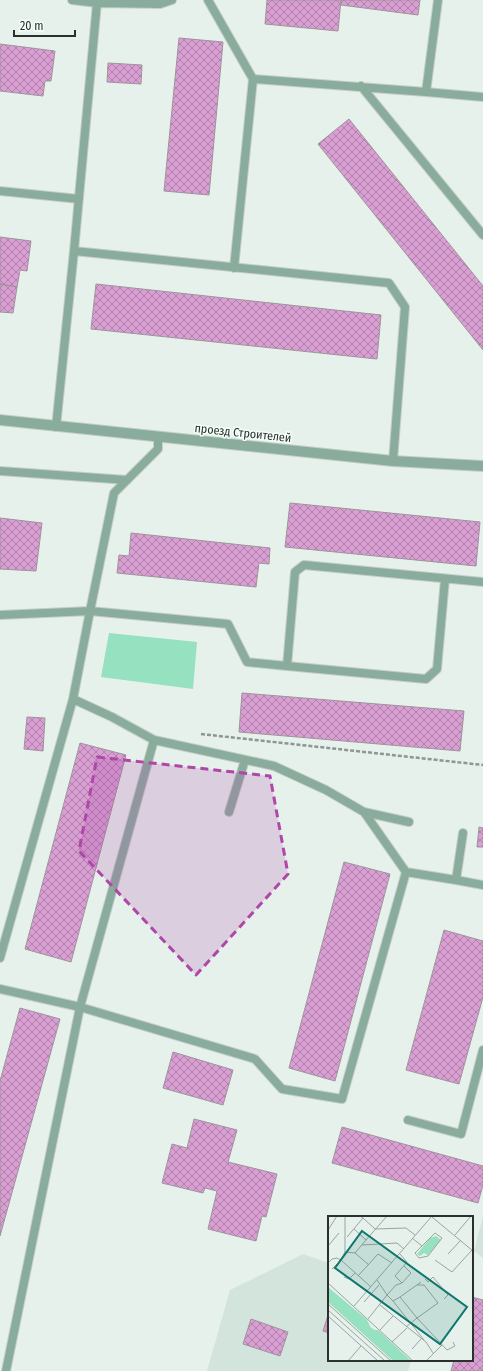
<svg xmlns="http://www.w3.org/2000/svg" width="483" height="1371" font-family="'Fira Sans Condensed',sans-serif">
<defs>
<pattern id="building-cross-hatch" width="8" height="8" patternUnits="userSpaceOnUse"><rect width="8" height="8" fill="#d99ed2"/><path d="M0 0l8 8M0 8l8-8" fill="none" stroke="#b081ab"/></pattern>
</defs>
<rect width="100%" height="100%" fill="#e6f1ec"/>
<path fill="#d3e4dc" d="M483 1216V1258L474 1251Z
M303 1254 329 1263V1360H411L408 1371H207L230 1290Z"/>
<path fill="#96e1c0" d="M109 633 197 642 193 689 101 677Z"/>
<path fill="url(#building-cross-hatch)" stroke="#9c959b" d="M267 0H341L338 31 265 24Z
M341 0H420L418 15 341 5Z
M179 38 223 42 209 195 164 191Z
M0 44 55 51 51 81H45L43 96 0 91Z
M108 63 142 65 141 84 107 82Z
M349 119 483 286V350L318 144Z
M0 237 31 241 27 271 20 270 17 287 0 284Z
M0 284 17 287 13 313 0 312Z
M96 284 381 315 377 359 91 329Z
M290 503 480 522 476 566 285 547Z
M0 518 42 523 36 571 0 569Z
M131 533 270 548 269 564 259 563 256 587 117 573 119 555 129 556Z
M242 693 464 711 460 751 239 732Z
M27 717 45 718 43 751 24 749Z
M80 743 126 755 71 962 25 949Z
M479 827 483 828V847H477Z
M344 862 390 874 335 1081 289 1068Z
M444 930 483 941V997L459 1084 406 1070Z
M20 1008 60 1019 0 1236V1081Z
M173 1052 233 1070 223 1105 163 1088Z
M194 1119 237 1130 228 1162 277 1174 266 1217 262 1216 256 1241 208 1229 217 1191 205 1188 203 1193 162 1183 172 1144 187 1148Z
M342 1127 483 1166V1185L478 1203 332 1163Z
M472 1297 483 1300V1371H451L454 1360H472Z
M329 1312V1333L323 1331Z
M251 1319 288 1332 280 1356 243 1344Z"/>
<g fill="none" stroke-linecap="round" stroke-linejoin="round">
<defs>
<path id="lane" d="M72 0 97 3V0
M208 0 253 79 426 92
M438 0 426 92 483 97
M361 86 483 235
M0 191 79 199
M74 251 389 283 405 307 393 461
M234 268 253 79
M56 427 74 251 97 3 160 4 172 0
M0 471 127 480
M0 615 90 611 114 493 158 449V437
M287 666 426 679 437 669 445 579
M154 740 274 766 326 790 364 812 409 822
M229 812 245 760
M364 812 406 872 342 1099 282 1089 255 1059 80 1007 154 740 112 717 73 699 90 611 228 624 247 662 287 666 295 572 304 565 483 582
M463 833 456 880 483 885
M406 872 456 880
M0 958 73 699
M0 989 80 1007 6 1371
M408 1120 461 1134 483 1050"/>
<path id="street" d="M0 420 393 461 483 466"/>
</defs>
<use href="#lane" stroke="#c4ceca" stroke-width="10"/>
<use href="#street" stroke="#c4ceca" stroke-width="12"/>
<path stroke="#8e9592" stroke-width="2.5" stroke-dasharray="4 2" stroke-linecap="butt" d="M201 734 483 765"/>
<use href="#lane" stroke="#8aac9c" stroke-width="8"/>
<use href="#street" stroke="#8aac9c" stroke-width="10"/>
</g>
<path fill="#b046a8" fill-opacity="0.2" stroke="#b046a8" stroke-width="3" stroke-dasharray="8 5" stroke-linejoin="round" d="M97 757 270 776 288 874 196 975 79 851Z"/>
<g text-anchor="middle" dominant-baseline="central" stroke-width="3" stroke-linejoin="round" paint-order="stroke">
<g font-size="12" fill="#2b2f2d" stroke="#f4fef9">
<text transform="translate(243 433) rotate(6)">проезд Строителей</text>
</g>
</g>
<g transform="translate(328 1216)">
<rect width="145" height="145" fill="#e6f1ec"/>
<path d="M108 20 113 24 100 39 96 37 92 40 89 38 102 22ZM0 71 38 103 39 108 46 114H50L83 145H65L0 86Z" fill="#96e1c0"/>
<path d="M0 71 21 91 18 97 0 80ZM23 95H28L39 104 43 112 53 117 83 145H67L23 105Z" fill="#96e1c0"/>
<path fill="none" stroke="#9ba3a0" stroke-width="1" d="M17 0V36L13 44 43 71M104 1 145 35M35 2 47 13 78 12 87 19M26 13 38 24 59 0M0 14 9 0M127 19 143 0M19 21 35 2 32 0M84 22 94 30 87 37 91 42 100 40 114 22 107 17 94 30M34 29 69 27 76 33M0 30 11 17M17 36 27 37 38 24M27 37 41 49M72 38 79 46 67 60 74 67 68 69 59 79 65 85 72 81 89 102 110 87 96 69H89M120 38 133 24M107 44 124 56 144 34M0 47 4 43 9 42 13 44 4 53M30 60 50 38 64 47M16 61 21 63 27 57M97 63 100 66 105 61 120 79 116 83M0 67 85 145M74 67 83 57 76 50M72 81 93 66M65 85 96 124M36 86 51 69M0 88 63 145M52 89 98 126 105 137M26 90 104 0M0 94 57 145M0 100 50 145M40 103 59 79 49 64M78 111 89 102 119 134 127 130 125 126M52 114 65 100M64 126 79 112M84 133 93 123M20 145 33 130M98 145 114 129"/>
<path fill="#0f766e" fill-opacity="0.15" stroke="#0f766e" stroke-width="2" d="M34 15 139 91 112 128 7 52Z"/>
<rect width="145" height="145" fill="none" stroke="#2b2f2d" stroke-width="2"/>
</g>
<path d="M14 30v6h61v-6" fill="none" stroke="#2b2f2d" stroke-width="2"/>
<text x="20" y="30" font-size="12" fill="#2b2f2d" stroke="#f4fef9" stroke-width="3" paint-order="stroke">20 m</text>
</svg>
